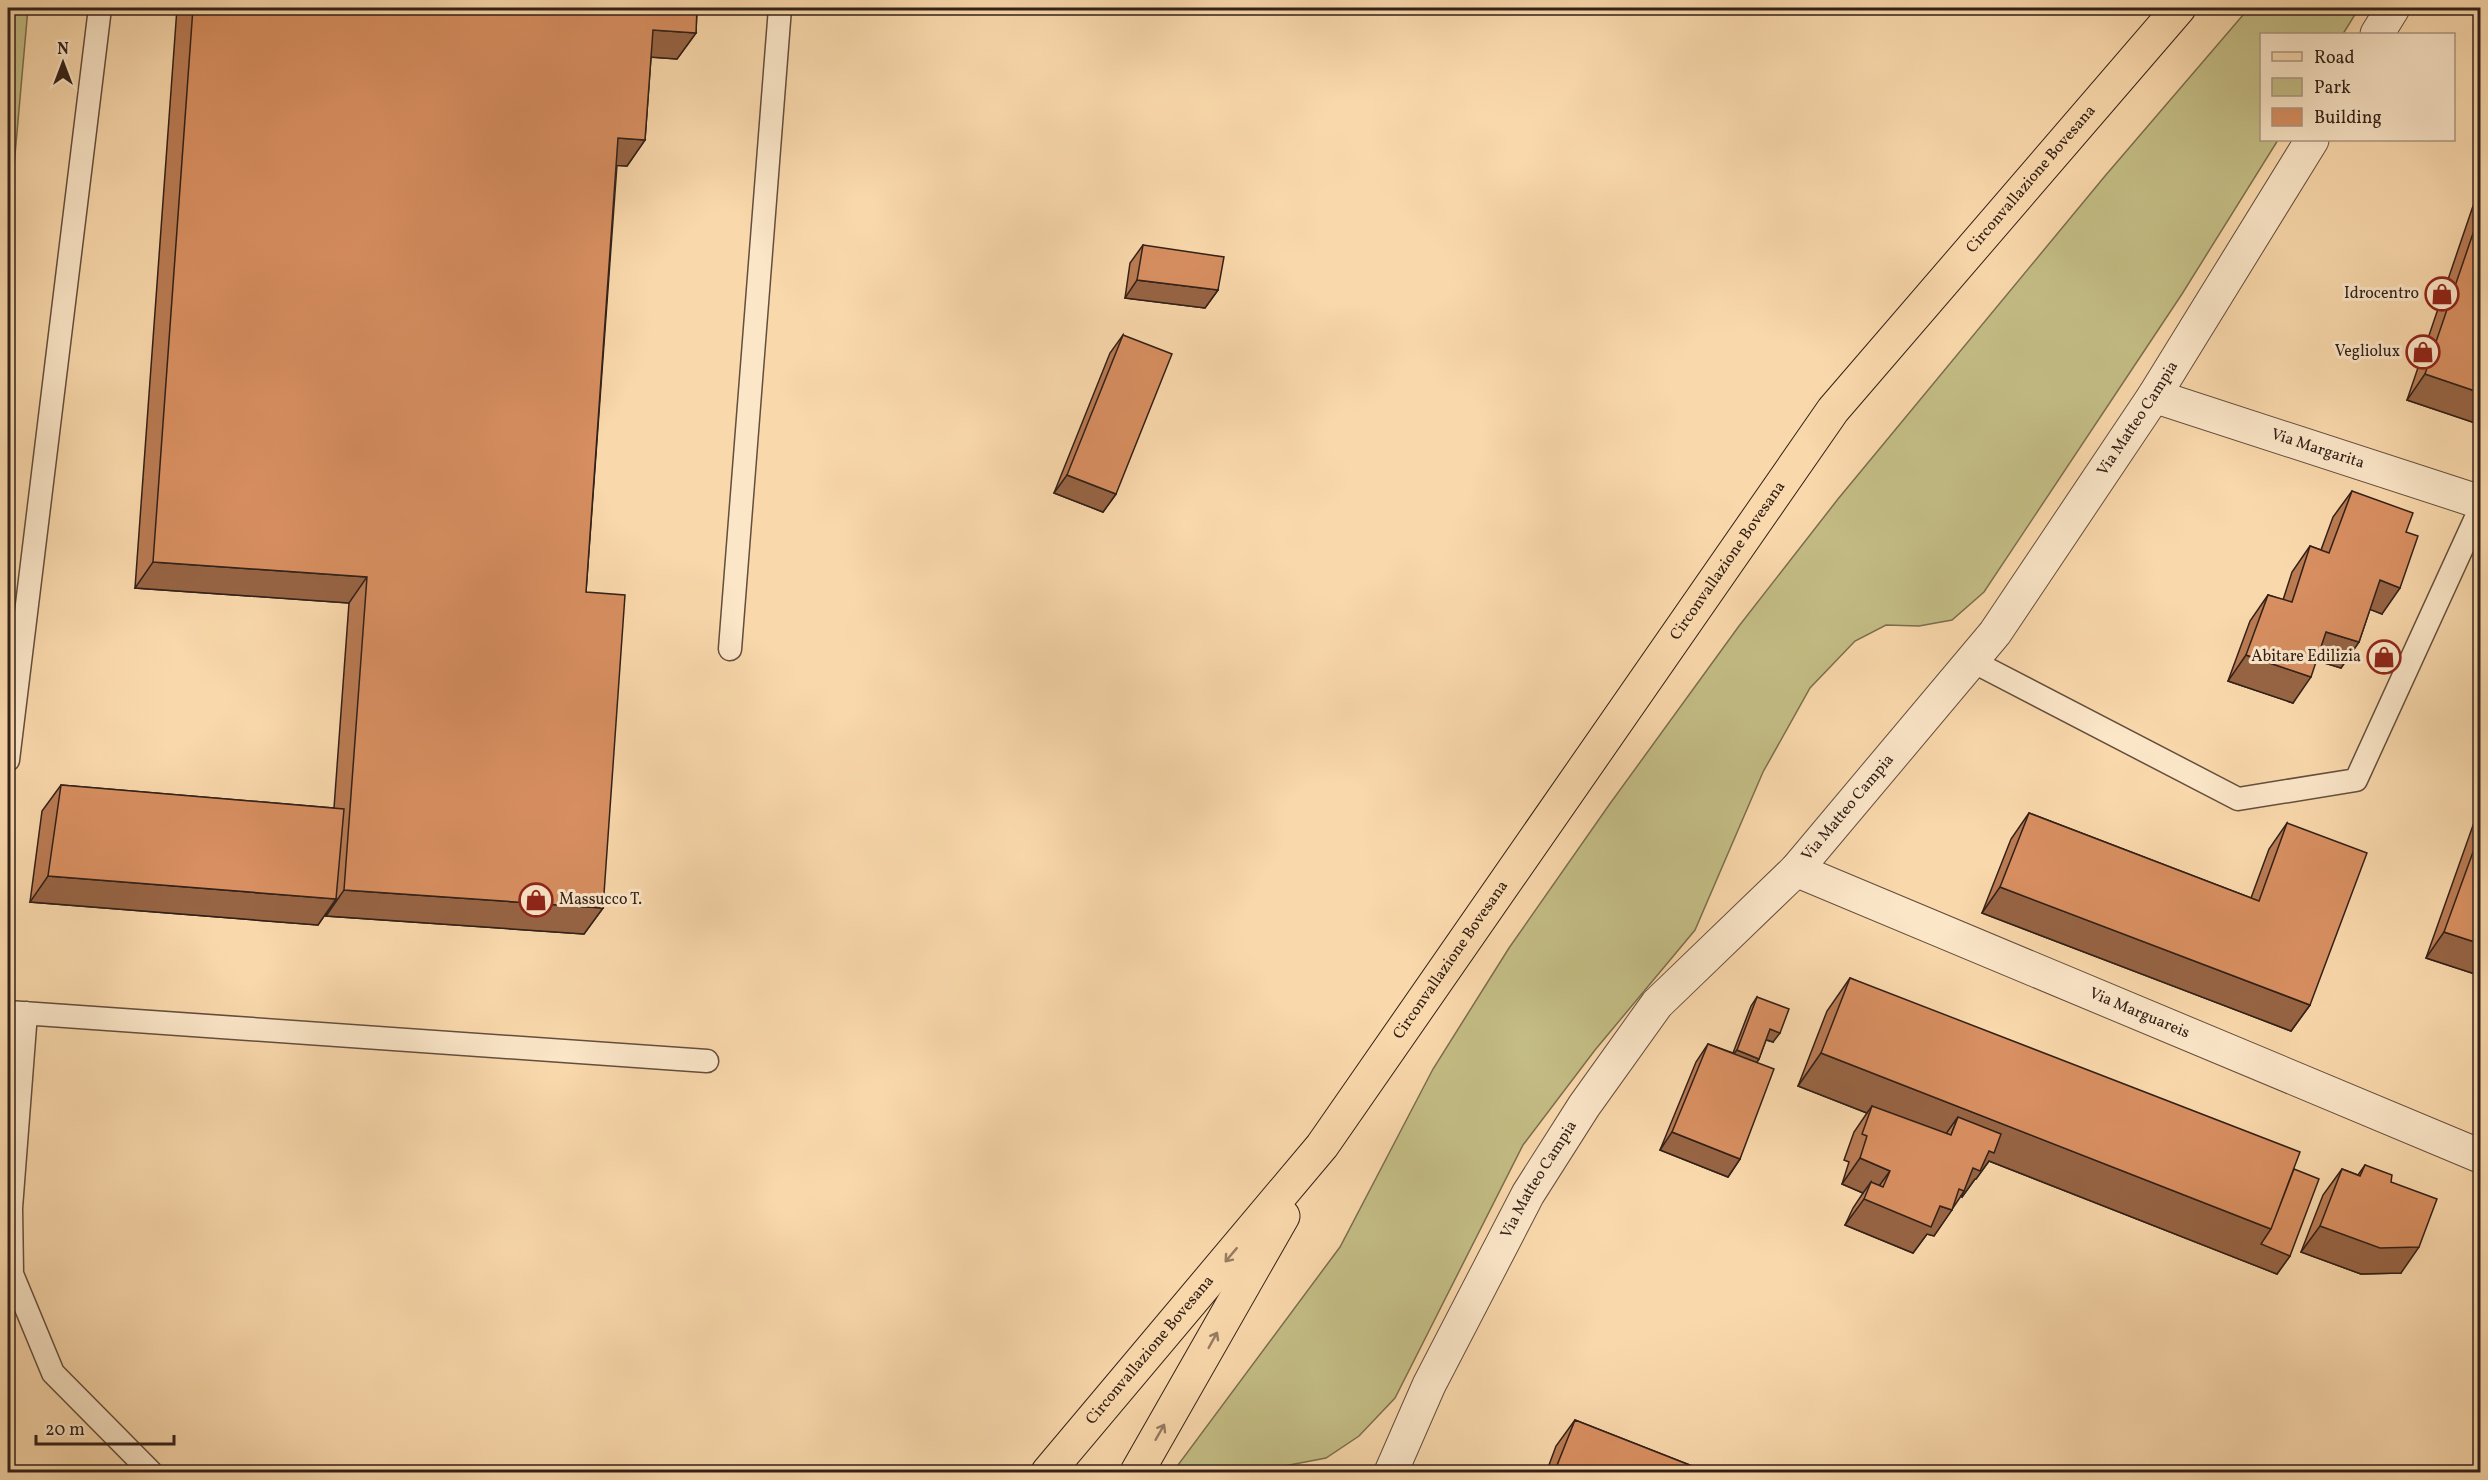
<svg xmlns="http://www.w3.org/2000/svg" width="2488" height="1480" font-family="Vollkorn,serif">
<rect width="100%" height="100%" fill="#f9d8ab"/>
<filter id="stains"><feTurbulence type="fractalNoise" baseFrequency=".00333" numOctaves="4"/><feColorMatrix values="0 0 0 0 .2 0 0 0 0 .09 0 0 0 0 .02 0 0 0 .5 -.17"/></filter>
<radialGradient id="worn" r=".72"><stop offset=".6" stop-color="#630" stop-opacity="0"/><stop offset="1" stop-color="#630" stop-opacity=".3"/></radialGradient>
<path fill="#c4bd85" stroke="#7b6e4e" stroke-width="1.5" d="M8 8H28L8 234Z
M2249 8H2359L2343 34H2262V140H2278L2182 294 1984 592 1952 620 1919 626 1886 625 1855 641 1810 688 1763 772 1695 930 1595 1050 1523 1145 1395 1398 1359 1436 1326 1458 1279 1467 1209 1472H1184L1175 1469 1340 1247 1433 1069 1509 948 1609 805 1739 626 1838 499 2105 176Z"/>
<g fill="none" stroke-linecap="round" stroke-linejoin="round">
<defs>
<path id="service" d="M730 649 780 8
M1972 661 2238 799 2356 780 2480 509
M8 760 100 8
M8 1012 707 1061
M26 1013 11 1208 12 1274 53 1373 151 1472"/>
<g id="minor">
<path d="M2377 34 2393 8"/>
<path id="s1" d="M2154 396 2480 502"/>
<path id="s2" d="M1796 870 2480 1156"/>
<path id="s3" d="M1391 1472 1429 1385 1528 1194 1584 1106 1657 1004 1796 870 1995 633 2154 396 2312 140"/>
</g>
<g id="primary">
<path id="s4" d="M1048 1472 1322 1146 1833 410 2179 8"/>
<path d="M1137 1472 1283 1216"/>
</g>
</defs>
<use href="#service" stroke="#644e3d" stroke-width="25"/>
<use href="#minor" stroke="#644e3d" stroke-width="35"/>
<use href="#primary" stroke="#322018" stroke-width="35"/>
<use href="#service" stroke="#fbe6c8" stroke-width="22"/>
<use href="#minor" stroke="#fbe6c8" stroke-width="33"/>
<use href="#primary" stroke="#f9d8ab" stroke-width="33"/>
</g>
<path fill="#ba7b53" stroke="#322018" stroke-width="1.5" d="M177 8H697L696 33 677 59 651 57 645 140 627 166 617 165 586 592 603 908 584 934 326 916V913L318 925 30 902 42 811 61 785 334 808 349 603 135 588Z
M2481 195V425L2407 400 2473 206Z
M1143 245 1218 290 1205 308 1125 298 1130 263Z
M1123 335 1116 494 1103 512 1054 493 1110 353Z
M2352 491 2406 532 2382 614 2370 609 2359 642 2341 668 2316 660 2293 703 2228 681 2250 621 2268 595 2283 600 2292 572 2310 546 2321 550 2333 517Z
M2481 809V976L2426 958 2477 814Z
M2029 813 2251 898 2269 849 2287 823 2310 1005 2291 1031 1982 913 2011 839Z
M1850 978 2294 1169 2290 1256 2277 1274 1989 1161 1976 1179H1975L1962 1197 1961 1196 1934 1236 1927 1234 1913 1253 1845 1225 1853 1208 1863 1193 1842 1184 1849 1162 1844 1160 1854 1132 1867 1113 1798 1086 1827 1011Z
M1757 997 1773 1042 1766 1040 1759 1059 1757 1062 1740 1159 1728 1177 1660 1150 1696 1062 1708 1044 1733 1053 1751 1006Z
M2365 1165 2391 1182 2401 1273 2361 1274 2301 1252 2323 1195 2342 1169 2358 1175Z
M1575 1420 1710 1473H1546L1556 1446Z"/>
<path fill="#976444" stroke="#322018" stroke-width="1.5" d="M653 30 696 33 677 59 635 56Z
M618 138 645 140 627 166 600 165Z
M1137 280 1218 290 1205 308 1125 298Z
M2425 374 2481 393V425L2407 400Z
M1067 475 1116 494 1103 512 1054 493Z
M153 562 367 577 349 603 135 588Z
M2380 580 2400 588 2382 614 2361 606Z
M2326 632 2359 642 2341 668 2307 658Z
M2246 655 2311 677 2293 703 2228 681Z
M48 876 336 899 318 925 30 902Z
M2000 887 2310 1005 2291 1031 1982 913Z
M344 890 603 908 584 934 326 916Z
M2444 932 2481 944V976L2426 958Z
M1770 1029 1780 1033 1773 1042 1764 1039Z
M1737 1050 1759 1059 1753 1068 1730 1059Z
M1821 1053 2271 1229 2290 1256 2277 1274 1989 1161 1976 1179H1975L1962 1197 1961 1196 1964 1191 1951 1135 1958 1117 1940 1142 1872 1106 1867 1113 1798 1086Z
M1672 1132 1740 1159 1728 1177 1660 1150Z
M1860 1158 1890 1171 1871 1197V1182L1863 1193 1842 1184Z
M1864 1199 1940 1206 1952 1210 1934 1236 1927 1234 1913 1253 1845 1225Z
M2320 1226 2419 1247 2401 1273 2361 1274 2301 1252Z"/>
<path fill="#d88f61" stroke="#322018" stroke-width="1.5" d="M193 8H697L696 33 653 30 645 140 618 138 586 592 625 595 603 908 344 890 367 577 153 562Z
M2481 210V393L2425 374Z
M1143 245 1224 257 1218 290 1137 280Z
M1123 335 1172 354 1116 494 1067 475Z
M2352 491 2413 513 2406 532 2418 536 2400 588 2380 580 2359 642 2326 632 2311 677 2246 655 2268 595 2292 602 2310 546 2329 553Z
M61 785 344 809 336 899 48 876Z
M2029 813 2259 901 2287 823 2367 853 2310 1005 2000 887Z
M2481 830V944L2444 932Z
M1850 978 2300 1152 2271 1229 1821 1053Z
M1757 997 1789 1009 1780 1033 1770 1029 1759 1059 1737 1050Z
M1708 1044 1774 1069 1740 1159 1672 1132Z
M1872 1106 1951 1135 1958 1117 2001 1134 1994 1153 1989 1151 1980 1171 1973 1168 1964 1191 1959 1189 1952 1210 1940 1206 1931 1227 1864 1199 1871 1182 1883 1187 1890 1171 1860 1158 1867 1136 1862 1134Z
M2365 1165 2392 1175 2391 1182 2437 1199 2419 1247 2380 1248 2320 1226 2342 1169 2360 1176Z
M2294 1169 2319 1179 2290 1256 2261 1244 2271 1229Z
M1575 1420 1710 1473H1554Z"/>
<defs><path id="oneway-shaft" d="M-6 0H5M1.5-3L5.5 0L1.5 3" fill="none" stroke-width="1.6" stroke-linecap="round" stroke-linejoin="round" transform="scale(1.5)"/></defs>
<g stroke="#967c62">
<use href="#oneway-shaft" transform="translate(1231 1255) rotate(130)"/>
<use href="#oneway-shaft" transform="translate(1213 1340) rotate(-61)"/>
<use href="#oneway-shaft" transform="translate(1160 1432) rotate(-60)"/>
</g>
<defs>
<symbol id="shop-ring" viewBox="-11 -11 22 22"><circle r="9.5" fill="#fbe6c8" stroke="#8f2418" stroke-width="1.5"/><path d="M-5-2.5h2.3a2.7 3.5 0 0 1 5.4 0H5L5.5 6h-11ZM-1.5-2.5h3a1.5 2.3 0 0 0-3 0Z" fill="#8f2418"/></symbol>
</defs>
<g fill-rule="evenodd">
<use href="#shop-ring" x="2423" y="275" width="38" height="38"/>
<use href="#shop-ring" x="2404" y="333" width="38" height="38"/>
<use href="#shop-ring" x="2365" y="638" width="38" height="38"/>
<use href="#shop-ring" x="517" y="881" width="38" height="38"/>
</g>
<g text-anchor="middle" dominant-baseline="central" stroke-width="6" stroke-linejoin="round" paint-order="stroke">
<g font-size="16" fill="#322018" stroke="#fbe6c8">
<text stroke="none"><textPath href="#s4" startOffset="1626">Circonvallazione Bovesana</textPath></text>
<text stroke="none"><textPath href="#s3" startOffset="1300">Via Matteo Campia</textPath></text>
<text stroke="none"><textPath href="#s1" startOffset="172">Via Margarita</textPath></text>
<text stroke="none"><textPath href="#s4" startOffset="1138">Circonvallazione Bovesana</textPath></text>
<text stroke="none"><textPath href="#s3" startOffset="814">Via Matteo Campia</textPath></text>
<text stroke="none"><textPath href="#s4" startOffset="652">Circonvallazione Bovesana</textPath></text>
<text stroke="none"><textPath href="#s2" startOffset="372">Via Marguareis</textPath></text>
<text stroke="none"><textPath href="#s3" startOffset="328">Via Matteo Campia</textPath></text>
<text stroke="none"><textPath href="#s4" startOffset="159">Circonvallazione Bovesana</textPath></text>
</g>
<g font-size="16" fill="#322018" stroke="#fbe6c8" text-anchor="end">
<text x="2419" y="294">Idrocentro</text>
<text x="2400" y="352">Vegliolux</text>
<text x="2361" y="657">Abitare Edilizia</text>
<text x="559" y="900" text-anchor="start">Massucco T.</text>
</g>
</g>
<rect width="2488" height="1480" fill="none" stroke="#f9d8ab" stroke-width="30"/>
<rect x="9" y="9" width="2470" height="1462" fill="none" stroke="#322018" stroke-width="3"/>
<rect x="15" y="15" width="2458" height="1450" fill="none" stroke="#322018" stroke-width="1.5"/>
<rect x="2260" y="33" width="195" height="108" fill="#fbe6c8" stroke="#ab9782" stroke-width="1.5"/>
<rect x="2272" y="52" width="30" height="9" fill="#f9d8ab" stroke="#ab9782" stroke-width="1.5"/>
<text x="2314" y="63" font-size="18" fill="#322018">Road</text>
<rect x="2272" y="78" width="30" height="18" fill="#c4bd85" stroke="#ab9782" stroke-width="1.5"/>
<text x="2314" y="93" font-size="18" fill="#322018">Park</text>
<rect x="2272" y="108" width="30" height="18" fill="#d88f61" stroke="#ab9782" stroke-width="1.5"/>
<text x="2314" y="123" font-size="18" fill="#322018">Building</text>
<g transform="translate(63 63)" stroke="#fbe6c8" stroke-width="4.5" paint-order="stroke">
<path d="M0-4.5L10 22L0 15L-10 22Z" fill="#322018"/>
<text y="-9" font-size="16" font-weight="bold" text-anchor="middle" fill="#322018">N</text>
</g>
<path d="M36 1435v9h138v-9" fill="none" stroke="#322018" stroke-width="3"/>
<text x="45" y="1435" font-size="18" fill="#322018" stroke="#fbe6c8" stroke-width="4.5" paint-order="stroke">20 m</text>
<rect width="100%" height="100%" filter="url(#stains)"/>
<rect width="100%" height="100%" fill="url(#worn)"/>
</svg>
